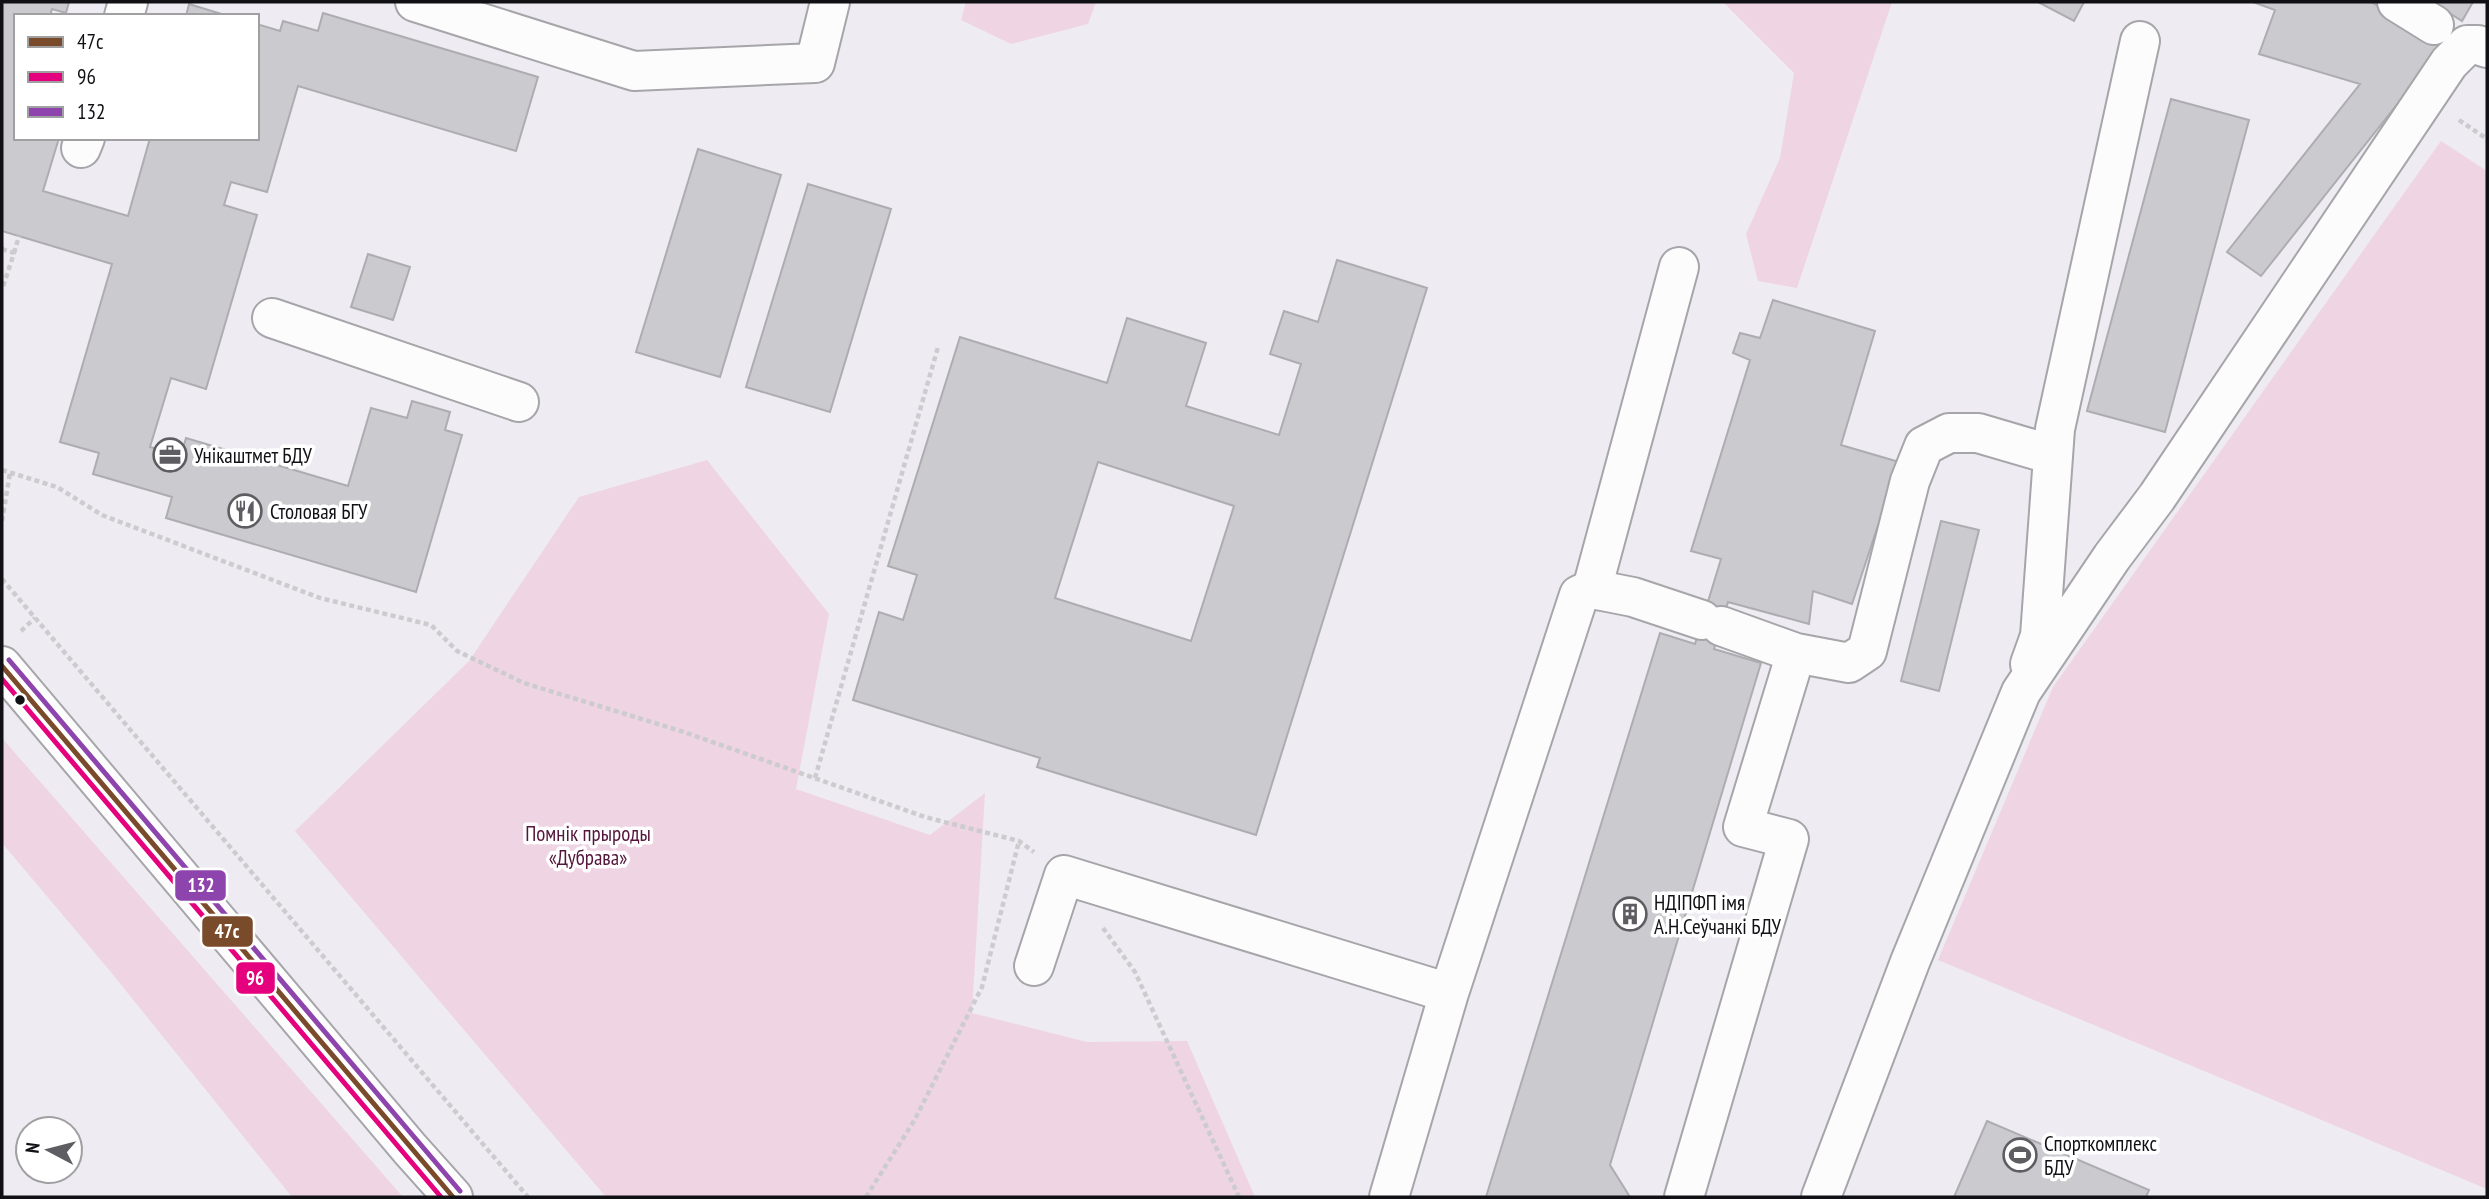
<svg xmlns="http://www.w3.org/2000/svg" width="2489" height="1199" font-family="'PT Sans Narrow',sans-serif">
<rect width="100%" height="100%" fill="#eeecf2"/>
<path fill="#efd4e4" d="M966 2H1096L1088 24 1011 44 961 20Z
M1723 2H1892L1797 288 1758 281 1746 234 1780 158 1794 73Z
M2441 141 2487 171V1189L1938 960 2053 687Z
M707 460 829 614 796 789 930 835 985 793 972 1013 1087 1042 1187 1041 1255 1197H606L295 831 469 661 579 497Z
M2 738 403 1197H292L110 971 2 843Z"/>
<path fill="#cbcacf" stroke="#adadb1" stroke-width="2" fill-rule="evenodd" d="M2 2H69L66 13 52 9 50 16H16V138H59L43 191 128 216 150 138H257V24L280 31 283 21 318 31 323 13 538 77 516 151 298 86 267 192 231 182 224 205 257 215 206 389 171 378 150 447 181 455 186 438 348 486 371 408 407 418 412 401 450 412 445 430 462 435 416 592 166 518 172 497 93 474 99 453 60 442 112 264 2 231Z
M2038 2H2084L2074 21Z
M2253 2H2371L2445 44 2261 276 2227 252 2360 84 2259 54 2275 10Z
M2432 2H2473L2462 21Z
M189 4 228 16H186Z
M2171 99 2249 120 2165 432 2087 411Z
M698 149 781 175 720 377 636 352Z
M808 184 891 209 830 412 746 387Z
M368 254 410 267 393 320 351 307Z
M1337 260 1427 288 1256 835 1037 767 1040 758 853 700 879 612 903 620 917 575 888 566 960 337 1107 383 1127 318 1206 343 1186 406 1279 435 1301 364 1270 354 1284 311 1318 322ZM1098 462 1234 506 1191 641 1055 598Z
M1773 300 1875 331 1841 445 1899 462 1852 604 1813 591 1809 624 1728 602 1714 649 1761 663 1610 1165 1630 1197H1486L1660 633 1695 644 1721 559 1691 551 1750 360 1733 353 1740 333 1760 338Z
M1941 521 1979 530 1939 691 1901 681Z
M1987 1121 2149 1190 2146 1197H1954Z"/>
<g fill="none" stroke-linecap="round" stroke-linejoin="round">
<defs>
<path id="minor" d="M415 2 634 71 815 63 830 2
M2397 2 2434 25
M124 16 128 2
M81 148 85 138
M272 318 519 402
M1592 589 1679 267
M1721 626 1796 653 1849 663 1867 651 1910 481 1924 446 1949 433H1978L2053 455
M2030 664 2040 636 2055 429 2140 41
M2 666 410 1149 453 1197
M1034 966 1064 875 1449 993
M1389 1197 1449 993 1579 595 1592 589 1633 597 1702 620
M1684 1197 1789 839 1743 827 1796 653
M1821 1197 1910 962 2021 692 2112 557 2157 497 2449 63 2467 45H2478L2487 48"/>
</defs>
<use href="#minor" stroke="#a6a5a9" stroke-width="42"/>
<path stroke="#cccbce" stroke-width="4.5" stroke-dasharray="5 3.5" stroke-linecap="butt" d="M2459 120 2487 139
M2 249 14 253 2 290
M14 253 19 236
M2 470 57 487 102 515 320 598 431 625 457 651 524 683 684 732 925 817 1019 841 1034 852
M2 521 10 473
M2 579 528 1197
M21 631 35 618
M815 778 938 347
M1103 928 1135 972 1239 1197
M866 1197 914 1121 982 987 1019 841"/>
<use href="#minor" stroke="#fcfcfd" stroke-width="38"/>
<defs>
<path id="bus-1" d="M2 666 453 1197"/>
<path id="bus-2" d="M2 679 441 1197"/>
<path id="bus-3" d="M9 660 460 1191"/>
</defs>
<use href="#bus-1" stroke="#fff" stroke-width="10"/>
<use href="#bus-2" stroke="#fff" stroke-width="10"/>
<use href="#bus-3" stroke="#fff" stroke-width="10"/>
<use href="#bus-1" stroke="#7a4b2a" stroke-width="5"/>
<use href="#bus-2" stroke="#e5007d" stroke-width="5"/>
<use href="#bus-3" stroke="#8e44ad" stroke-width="5"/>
</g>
<defs>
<symbol id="office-ring" viewBox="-11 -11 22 22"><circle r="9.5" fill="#fff" stroke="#5e5d62" stroke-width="1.5"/><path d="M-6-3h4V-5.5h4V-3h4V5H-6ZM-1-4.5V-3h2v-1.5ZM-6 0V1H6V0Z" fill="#5e5d62"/></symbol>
<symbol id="restaurant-ring" viewBox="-11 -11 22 22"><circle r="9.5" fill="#fff" stroke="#5e5d62" stroke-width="1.5"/><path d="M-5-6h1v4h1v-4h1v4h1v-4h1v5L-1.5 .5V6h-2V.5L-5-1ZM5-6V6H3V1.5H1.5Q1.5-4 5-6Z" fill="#5e5d62"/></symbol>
<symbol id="building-ring" viewBox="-11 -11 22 22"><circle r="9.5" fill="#fff" stroke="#5e5d62" stroke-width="1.5"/><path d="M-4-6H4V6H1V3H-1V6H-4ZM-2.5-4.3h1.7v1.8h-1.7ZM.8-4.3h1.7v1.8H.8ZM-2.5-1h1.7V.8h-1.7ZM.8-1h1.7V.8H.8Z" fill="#5e5d62"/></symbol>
<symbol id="stadium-ring" viewBox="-11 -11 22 22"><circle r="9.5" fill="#fff" stroke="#5e5d62" stroke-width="1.5"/><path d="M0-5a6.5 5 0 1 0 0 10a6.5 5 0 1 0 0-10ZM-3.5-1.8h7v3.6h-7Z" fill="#5e5d62"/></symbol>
</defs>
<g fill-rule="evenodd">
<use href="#office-ring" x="151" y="436" width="38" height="38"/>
<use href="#restaurant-ring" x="226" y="492" width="38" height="38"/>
<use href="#building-ring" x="1611" y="895" width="38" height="38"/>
<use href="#stadium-ring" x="2001" y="1136" width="38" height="38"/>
</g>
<circle fill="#111014" stroke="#fff" stroke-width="2.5" cx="20" cy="700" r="6"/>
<g text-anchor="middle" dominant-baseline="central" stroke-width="7" stroke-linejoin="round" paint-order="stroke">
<g font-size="21" fill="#111014" stroke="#fff" text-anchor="start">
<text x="194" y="455">Унікаштмет БДУ</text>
<text x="270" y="511">Столовая БГУ</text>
<text x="1654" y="902">НДІПФП імя<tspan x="1654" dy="24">А.Н.Сеўчанкі БДУ</tspan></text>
<text x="2044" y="1143">Спорткомплекс<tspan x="2044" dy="24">БДУ</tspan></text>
</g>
<g font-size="21" fill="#54163b" stroke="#fff">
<text x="588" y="833">Помнік прыроды<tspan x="588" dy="24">«Дубрава»</tspan></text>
</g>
</g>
<g stroke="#fff" stroke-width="2.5">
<rect x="174" y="869" width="53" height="33" rx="7" fill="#8e44ad"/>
<rect x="201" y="915" width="53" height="33" rx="7" fill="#7a4b2a"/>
<rect x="235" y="961" width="41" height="34" rx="7" fill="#e5007d"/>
</g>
<g font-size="19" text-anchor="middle" font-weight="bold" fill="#fff">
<text x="201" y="892">132</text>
<text x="227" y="938">47с</text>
<text x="255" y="985">96</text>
</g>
<rect width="2489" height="1199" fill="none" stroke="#111014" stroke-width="7"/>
<rect x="14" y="14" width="245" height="126" fill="#ffffff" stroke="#a09fa1" stroke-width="2"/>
<rect x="28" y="37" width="35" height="10" fill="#7a4b2a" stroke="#a09fa1" stroke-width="2"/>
<text x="77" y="49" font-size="21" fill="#111014">47с</text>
<rect x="28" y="72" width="35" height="10" fill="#e5007d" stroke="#a09fa1" stroke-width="2"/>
<text x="77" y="84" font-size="21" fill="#111014">96</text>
<rect x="28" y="107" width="35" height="10" fill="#8e44ad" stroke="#a09fa1" stroke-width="2"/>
<text x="77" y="119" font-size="21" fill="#111014">132</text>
<g transform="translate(49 1150) rotate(277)"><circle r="33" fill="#ffffff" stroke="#a09fa1" stroke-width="2"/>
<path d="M0-5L12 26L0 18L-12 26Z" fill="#5e5d62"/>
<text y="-10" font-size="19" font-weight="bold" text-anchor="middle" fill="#111014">N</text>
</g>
</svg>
